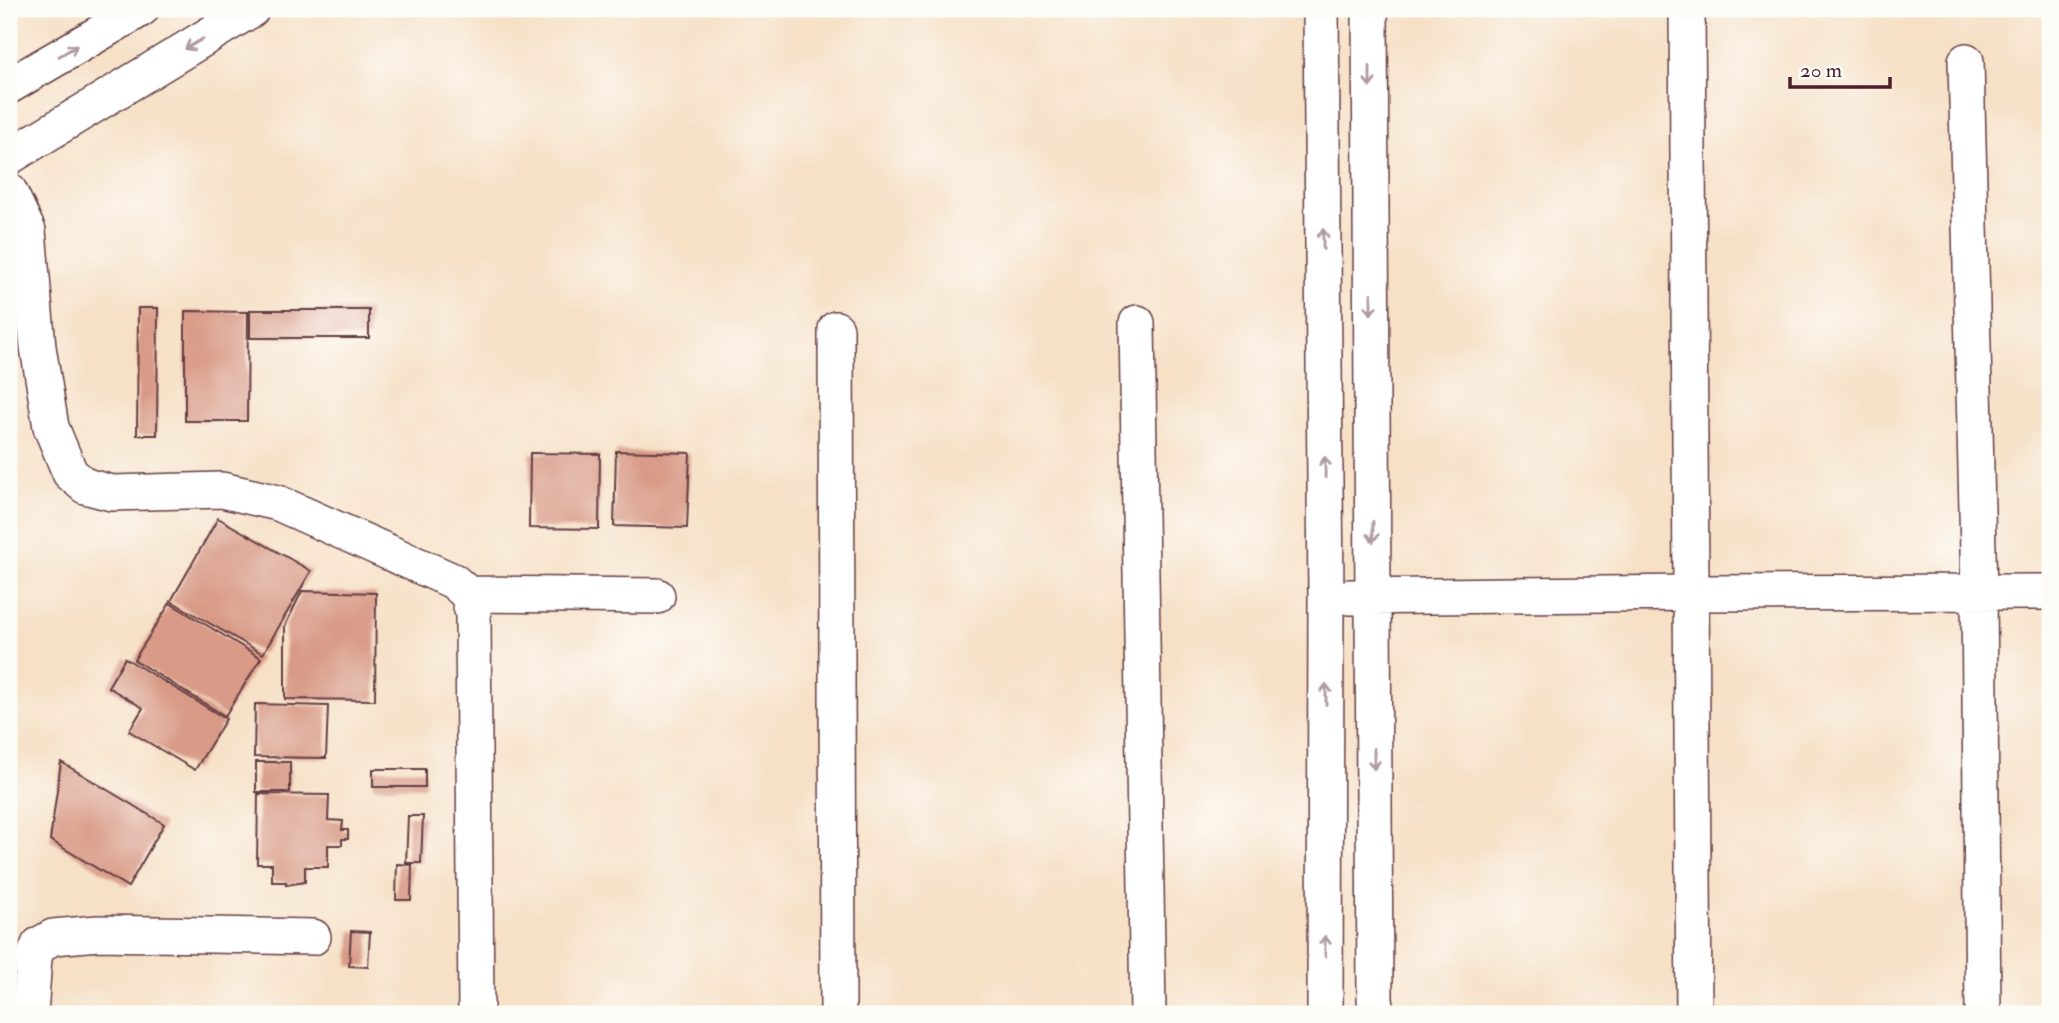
<svg xmlns="http://www.w3.org/2000/svg" width="2059" height="1023" font-family="'IM FELL Double Pica',serif">
<rect width="100%" height="100%" fill="#fdfcf7"/>
<filter id="ink" filterUnits="userSpaceOnUse"><feTurbulence type="fractalNoise" baseFrequency=".0143" numOctaves="2"/><feDisplacementMap in="SourceGraphic" scale="14" xChannelSelector="R" yChannelSelector="G"/><feConvolveMatrix kernelMatrix="1 2 1 2 8 2 1 2 1" color-interpolation-filters="sRGB"/></filter>
<filter id="wash" filterUnits="userSpaceOnUse"><feTurbulence type="fractalNoise" baseFrequency=".00686" numOctaves="4" result="noise"/><feDisplacementMap in="SourceGraphic" scale="28" xChannelSelector="R" yChannelSelector="G"/><feGaussianBlur stdDeviation="1.57" result="paint"/><feColorMatrix in="noise" values="0 0 0 0 0 0 0 0 0 0 0 0 0 0 0 0 0 1.4 0 .05"/><feComposite in="paint" operator="in"/></filter>
<g filter="url(#wash)">
<rect width="100%" height="100%" fill="#f6e0c6"/>
<g id="blocks">
<path fill="#d99b88" d="M138 308H158L157 435H137Z
M250 310H369V338H250Z
M185 311 248 312 247 421H185Z
M616 451 690 453 687 528 614 526Z
M530 453 600 454 599 529 529 528Z
M218 518 311 571 263 654 171 601Z
M302 591 376 593 375 700 285 699V626Z
M170 603 261 658 225 716 134 660Z
M125 658 226 719 195 770 129 731 143 708 108 687Z
M255 704 328 706 326 758 254 757Z
M61 762 164 824 128 887 50 840Z
M256 762H290V792H256Z
M373 769H425V787H373Z
M258 794 329 795 328 820 343 821 342 830H348V839H342V845H328V867H305V882L286 885V882H272V864H257Z
M408 816H423L421 863H406Z
M397 864 412 865 411 900H396Z
M351 931 370 932 368 967 349 966Z"/>
</g>
</g>
<g filter="url(#ink)">
<use href="#blocks" fill-opacity="0" stroke="#643c42" stroke-width="2"/>
<g fill="none" stroke-linecap="round" stroke-linejoin="round">
<defs>
<path id="minor" d="M1321 9 1326 598 1325 1014
M1370 9 1375 999 1377 1014
M1687 9 1694 1014
M1966 61 1979 592 1983 1014
M9 86 141 9
M9 157 252 9
M9 191 28 231 38 347 51 427 70 473 85 486 112 493 222 490 278 503 453 581 468 594 473 614 476 1014
M1137 323 1148 1014
M836 329 838 1014
M468 594 657 596
M1350 597 1691 593 2050 592
M30 1014 34 957 39 945 53 937 98 933 313 937"/>
</defs>
<use href="#minor" stroke="#643c42" stroke-width="38"/>
<use href="#minor" stroke="#fff" stroke-width="35"/>
</g>
<defs><path id="oneway-shaft" d="M-6 0H5M1.5-3L5.5 0L1.5 3" fill="none" stroke-width="1.6" stroke-linecap="round" stroke-linejoin="round" transform="scale(1.75)"/></defs>
<g stroke="#ae9aa0">
<use href="#oneway-shaft" transform="translate(194 44) rotate(149)"/>
<use href="#oneway-shaft" transform="translate(68 51) rotate(-30)"/>
<use href="#oneway-shaft" transform="translate(1370 77) rotate(90)"/>
<use href="#oneway-shaft" transform="translate(1323 239) rotate(-91)"/>
<use href="#oneway-shaft" transform="translate(1371 304) rotate(90)"/>
<use href="#oneway-shaft" transform="translate(1325 467) rotate(-91)"/>
<use href="#oneway-shaft" transform="translate(1373 532) rotate(90)"/>
<use href="#oneway-shaft" transform="translate(1326 694) rotate(-90)"/>
<use href="#oneway-shaft" transform="translate(1374 759) rotate(90)"/>
<use href="#oneway-shaft" transform="translate(1325 946) rotate(-90)"/>
</g>
</g>
<rect width="2059" height="1023" fill="none" stroke="#fdfcf7" stroke-width="35"/>
<path d="M1790 77v10h100v-10" fill="none" stroke="#4a1f2b" stroke-width="3.5"/>
<text x="1800" y="77" font-size="21" fill="#4a1f2b" stroke="#fdfcf7" stroke-width="5" paint-order="stroke">20 m</text>
</svg>
